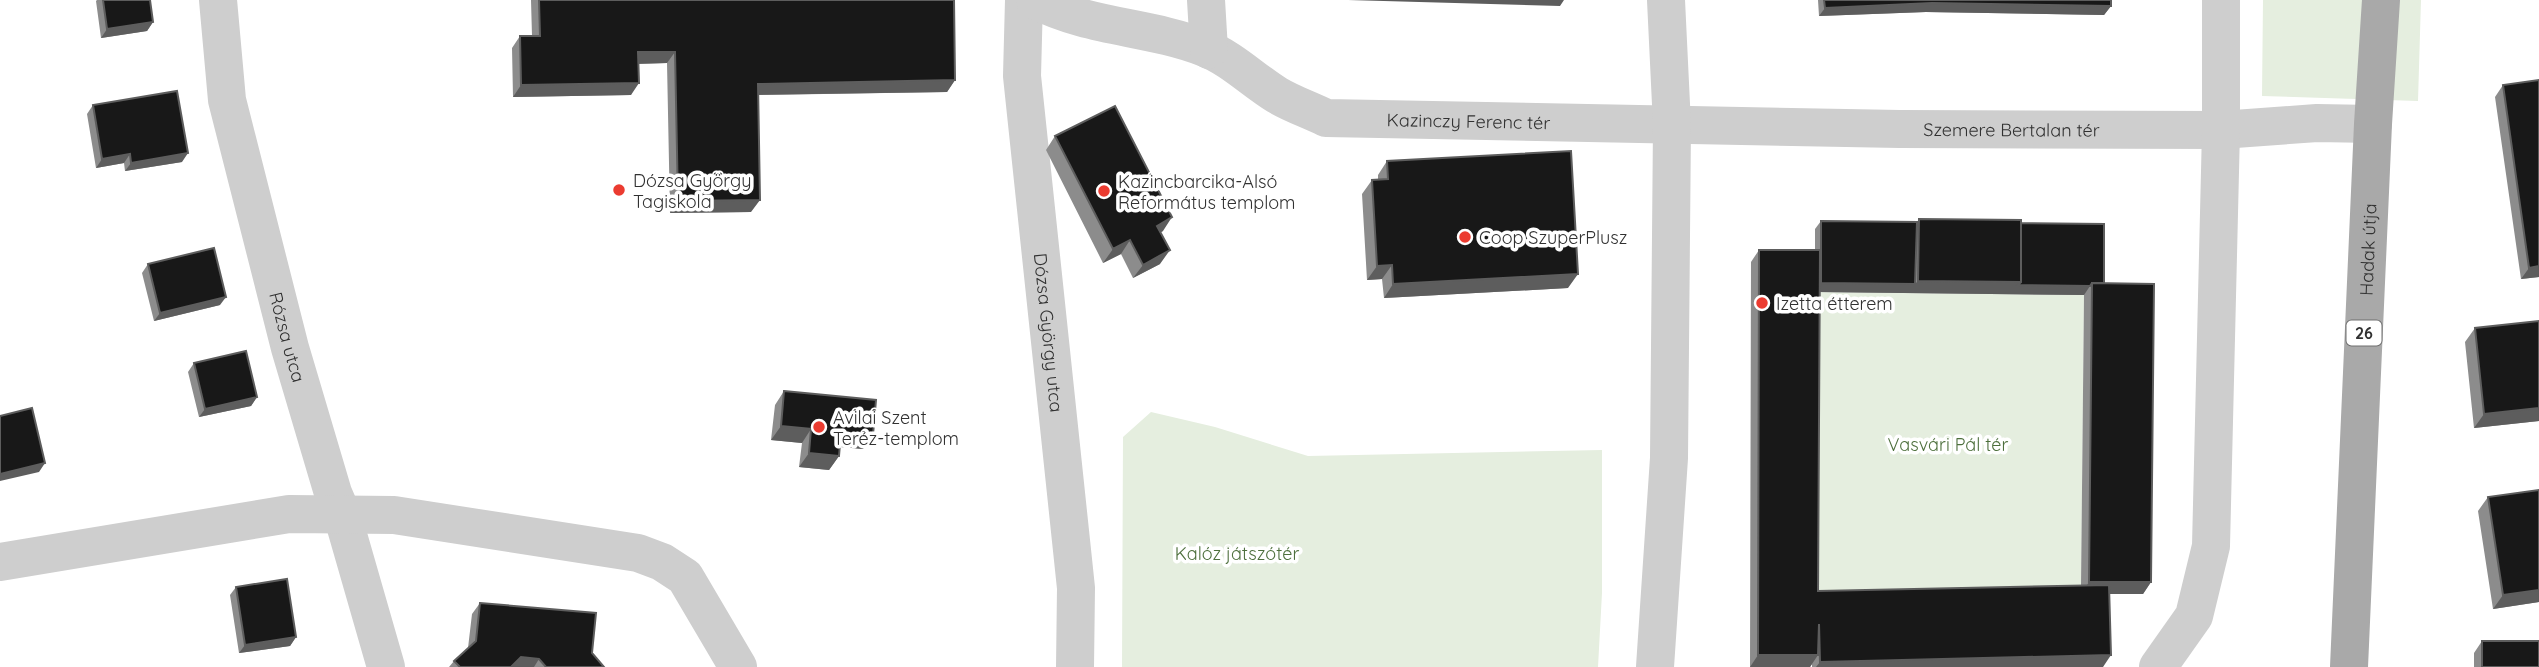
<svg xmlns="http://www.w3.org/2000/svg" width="2539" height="667" font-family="Quicksand,sans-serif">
<rect width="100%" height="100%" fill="#fff"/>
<path fill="#e5eedf" d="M2263 0H2421L2418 101 2262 96Z
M1815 292 2084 295 2081 594 1810 603Z
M1151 412 1215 427 1308 456 1602 450V593L1598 667H1122L1123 437Z"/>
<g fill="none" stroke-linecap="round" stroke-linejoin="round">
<g stroke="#cecece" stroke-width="38">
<path id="s1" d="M218 0 227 100 290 348 333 493 342 514 386 667"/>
<path id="s2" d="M1024 0 1022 76 1076 588 1075 667"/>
<path id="s3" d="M1035 0C1090 28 1148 26 1205 48 1231 58 1254 81 1277 95 1292 104 1310 110 1326 118L1900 129 2221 130 2317 123 2373 124"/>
<path d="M1206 0 1209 50"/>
<path d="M0 562 289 514 394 515 638 553 662 562 685 577 738 667"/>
<path d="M1655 667 1669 458 1672 125 1666 0"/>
<path d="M2158 667 2194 616 2211 546 2221 130V0"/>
</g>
<path stroke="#a9a9a9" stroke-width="38" id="s4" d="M2349 667 2373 124 2381 0"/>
</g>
<path fill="#8c8c8c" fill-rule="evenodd" d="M97 0H150L153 22 147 31 101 38 96 1Z
M531 0H954L955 80 947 92 758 95 751 212 670 213 667 63 638 64 631 95 513 97 512 48 520 36H532Z
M1818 0H2111V6L2104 15 1926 12 1819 16Z
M2539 80V277L2521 279 2495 97 2503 85Z
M93 105 182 162 125 171 124 163 96 168 87 114Z
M1055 136 1163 231 1161 232 1160 264 1133 278 1121 254 1103 263 1046 150Z
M1387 161 1568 288 1384 298 1382 279 1367 280 1362 194 1372 180H1378V175Z
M1919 219 2021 223 2104 283 2151 582 2143 594H2110L2103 667H1812V664L1810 667H1750L1751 262 1759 250H1815V229L1821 221 1917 222ZM1819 292 2084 295 2081 586 1818 591Z
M148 264 220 305 154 321 142 273Z
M2475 328 2539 421 2474 428 2465 342Z
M194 363 257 397 251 406 199 417 188 372Z
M784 391 863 449 840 447 839 456 829 470 799 467 802 443 771 440 775 405Z
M2488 497 2539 602 2493 609 2478 511Z
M236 587 296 637 290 646 239 653 230 595Z
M480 603 592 653 604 667H449L454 661 468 648 472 614Z
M2482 641 2539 667H2474V653Z"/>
<path fill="#5d5d5d" d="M1348 0H1564L1560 6Z
M1932 3 2111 6 2104 15 1926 12 1819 16 1825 8Z
M153 22 147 31 101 38 107 29Z
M638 52H675L667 63 630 64Z
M955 80 947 92 750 95 758 84Z
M639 83 631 95 513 97 521 85Z
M188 153 182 162 125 171 131 163Z
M130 154 124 163 96 168 102 159Z
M760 200 751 212 670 213 678 201Z
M1172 217 1163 231 1147 240 1157 226Z
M1130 240 1121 254 1103 263 1113 249Z
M1170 250 1160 264 1133 278 1143 265Z
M1392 265 1382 279 1367 280 1377 266Z
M2539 266V277L2521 279 2529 268Z
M1578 274 1568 288 1384 298 1393 284Z
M1918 281 2021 282 2090 286 2084 295 1815 292 1821 283 1915 284Z
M226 297 220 305 154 321 160 313Z
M257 397 251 406 199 417 205 409Z
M2539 408V421L2474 428 2484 414Z
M781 426 811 429 802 443 771 440Z
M841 432 873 435 863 449 831 446Z
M809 453 839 456 829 470 799 467Z
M45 463 39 472 0 481V474Z
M2089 582H2151L2143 594H2081Z
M2539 590V602L2493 609 2503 595Z
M296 637 290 646 239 653 245 645Z
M1758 655H1818L1810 667H1750Z
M2111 655 2103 667H1816L1820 662Z
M521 657 539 659 534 667H511Z"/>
<path fill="#181818" stroke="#5d5d5d" stroke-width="2" d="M103 0H150L153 22 107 29Z
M539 0H954L955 80 758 84 760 200 678 201 675 52H638L639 83 521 85 520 36H540Z
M1824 0H2111V6L1932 3 1825 8Z
M2539 80V266L2529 268 2503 85Z
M177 91 188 153 131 163 130 154 102 159 93 105Z
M1115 106 1172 217 1157 226 1170 250 1143 265 1130 240 1113 249 1055 136Z
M1571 151 1578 274 1393 284 1392 265 1377 266 1372 180 1388 179 1387 161Z
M1919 219 2021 220V282L1918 281Z
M1821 221 1917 222 1915 284 1821 283Z
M2021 223 2104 224V283H2092L2090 286 2018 285 2021 282Z
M214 248 226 297 160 313 148 264Z
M1759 250H1820L1818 591 2109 585 2111 655 1820 662 1819 624 1818 655H1758Z
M2092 283 2154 284 2151 582H2089Z
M2539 321V408L2484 414 2475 328Z
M246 351 257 397 205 409 194 363Z
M784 391 876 400 873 435 841 432 839 456 809 453 811 429 781 426Z
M32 408 45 463 0 474V416Z
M2539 490V590L2503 595 2488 497Z
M287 579 296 637 245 645 236 587Z
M480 603 596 613 592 653 604 667H546L539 659 521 657 511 667H460L454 661 476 641Z
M2482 641H2539V667H2482Z"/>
<g fill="#eb3b30" stroke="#fff" stroke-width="2.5">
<circle cx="619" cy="190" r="7"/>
<circle cx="1104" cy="191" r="7"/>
<circle cx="1465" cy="237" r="7"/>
<circle cx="1762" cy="303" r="7"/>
<circle cx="819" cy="427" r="7"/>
</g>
<g text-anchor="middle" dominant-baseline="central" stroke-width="7" stroke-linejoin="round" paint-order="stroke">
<rect fill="#fff" stroke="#6f6f6f" stroke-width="2" x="2346.5" y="320.5" width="35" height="25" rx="5"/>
<g font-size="16" font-weight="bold" fill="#313131">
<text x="2364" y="333">26</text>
</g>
<g font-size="18" fill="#313131" stroke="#fff">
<text stroke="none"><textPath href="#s3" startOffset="460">Kazinczy Ferenc tér</textPath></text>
<text stroke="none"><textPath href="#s3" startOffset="1003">Szemere Bertalan tér</textPath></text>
<text stroke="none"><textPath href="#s4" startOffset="418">Hadak útja</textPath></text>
<text stroke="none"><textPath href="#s2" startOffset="334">Dózsa György utca</textPath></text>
<text stroke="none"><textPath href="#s1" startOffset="345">Rózsa utca</textPath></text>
</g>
<g font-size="18" fill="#313131" stroke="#fff" text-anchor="start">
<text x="633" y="180">Dózsa György<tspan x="633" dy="21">Tagiskola</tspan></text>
<text x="1118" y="181">Kazincbarcika-Alsó<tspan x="1118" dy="21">Református templom</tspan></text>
<text x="1479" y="237">Coop SzuperPlusz</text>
<text x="1776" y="303">Izetta étterem</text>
<text x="833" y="417">Avilai Szent<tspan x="833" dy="21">Teréz-templom</tspan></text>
</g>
<g font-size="18" fill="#4d6f3c" stroke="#fff">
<text x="1948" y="444">Vasvári Pál tér</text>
<text x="1237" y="553">Kalóz játszótér</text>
</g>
</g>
</svg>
